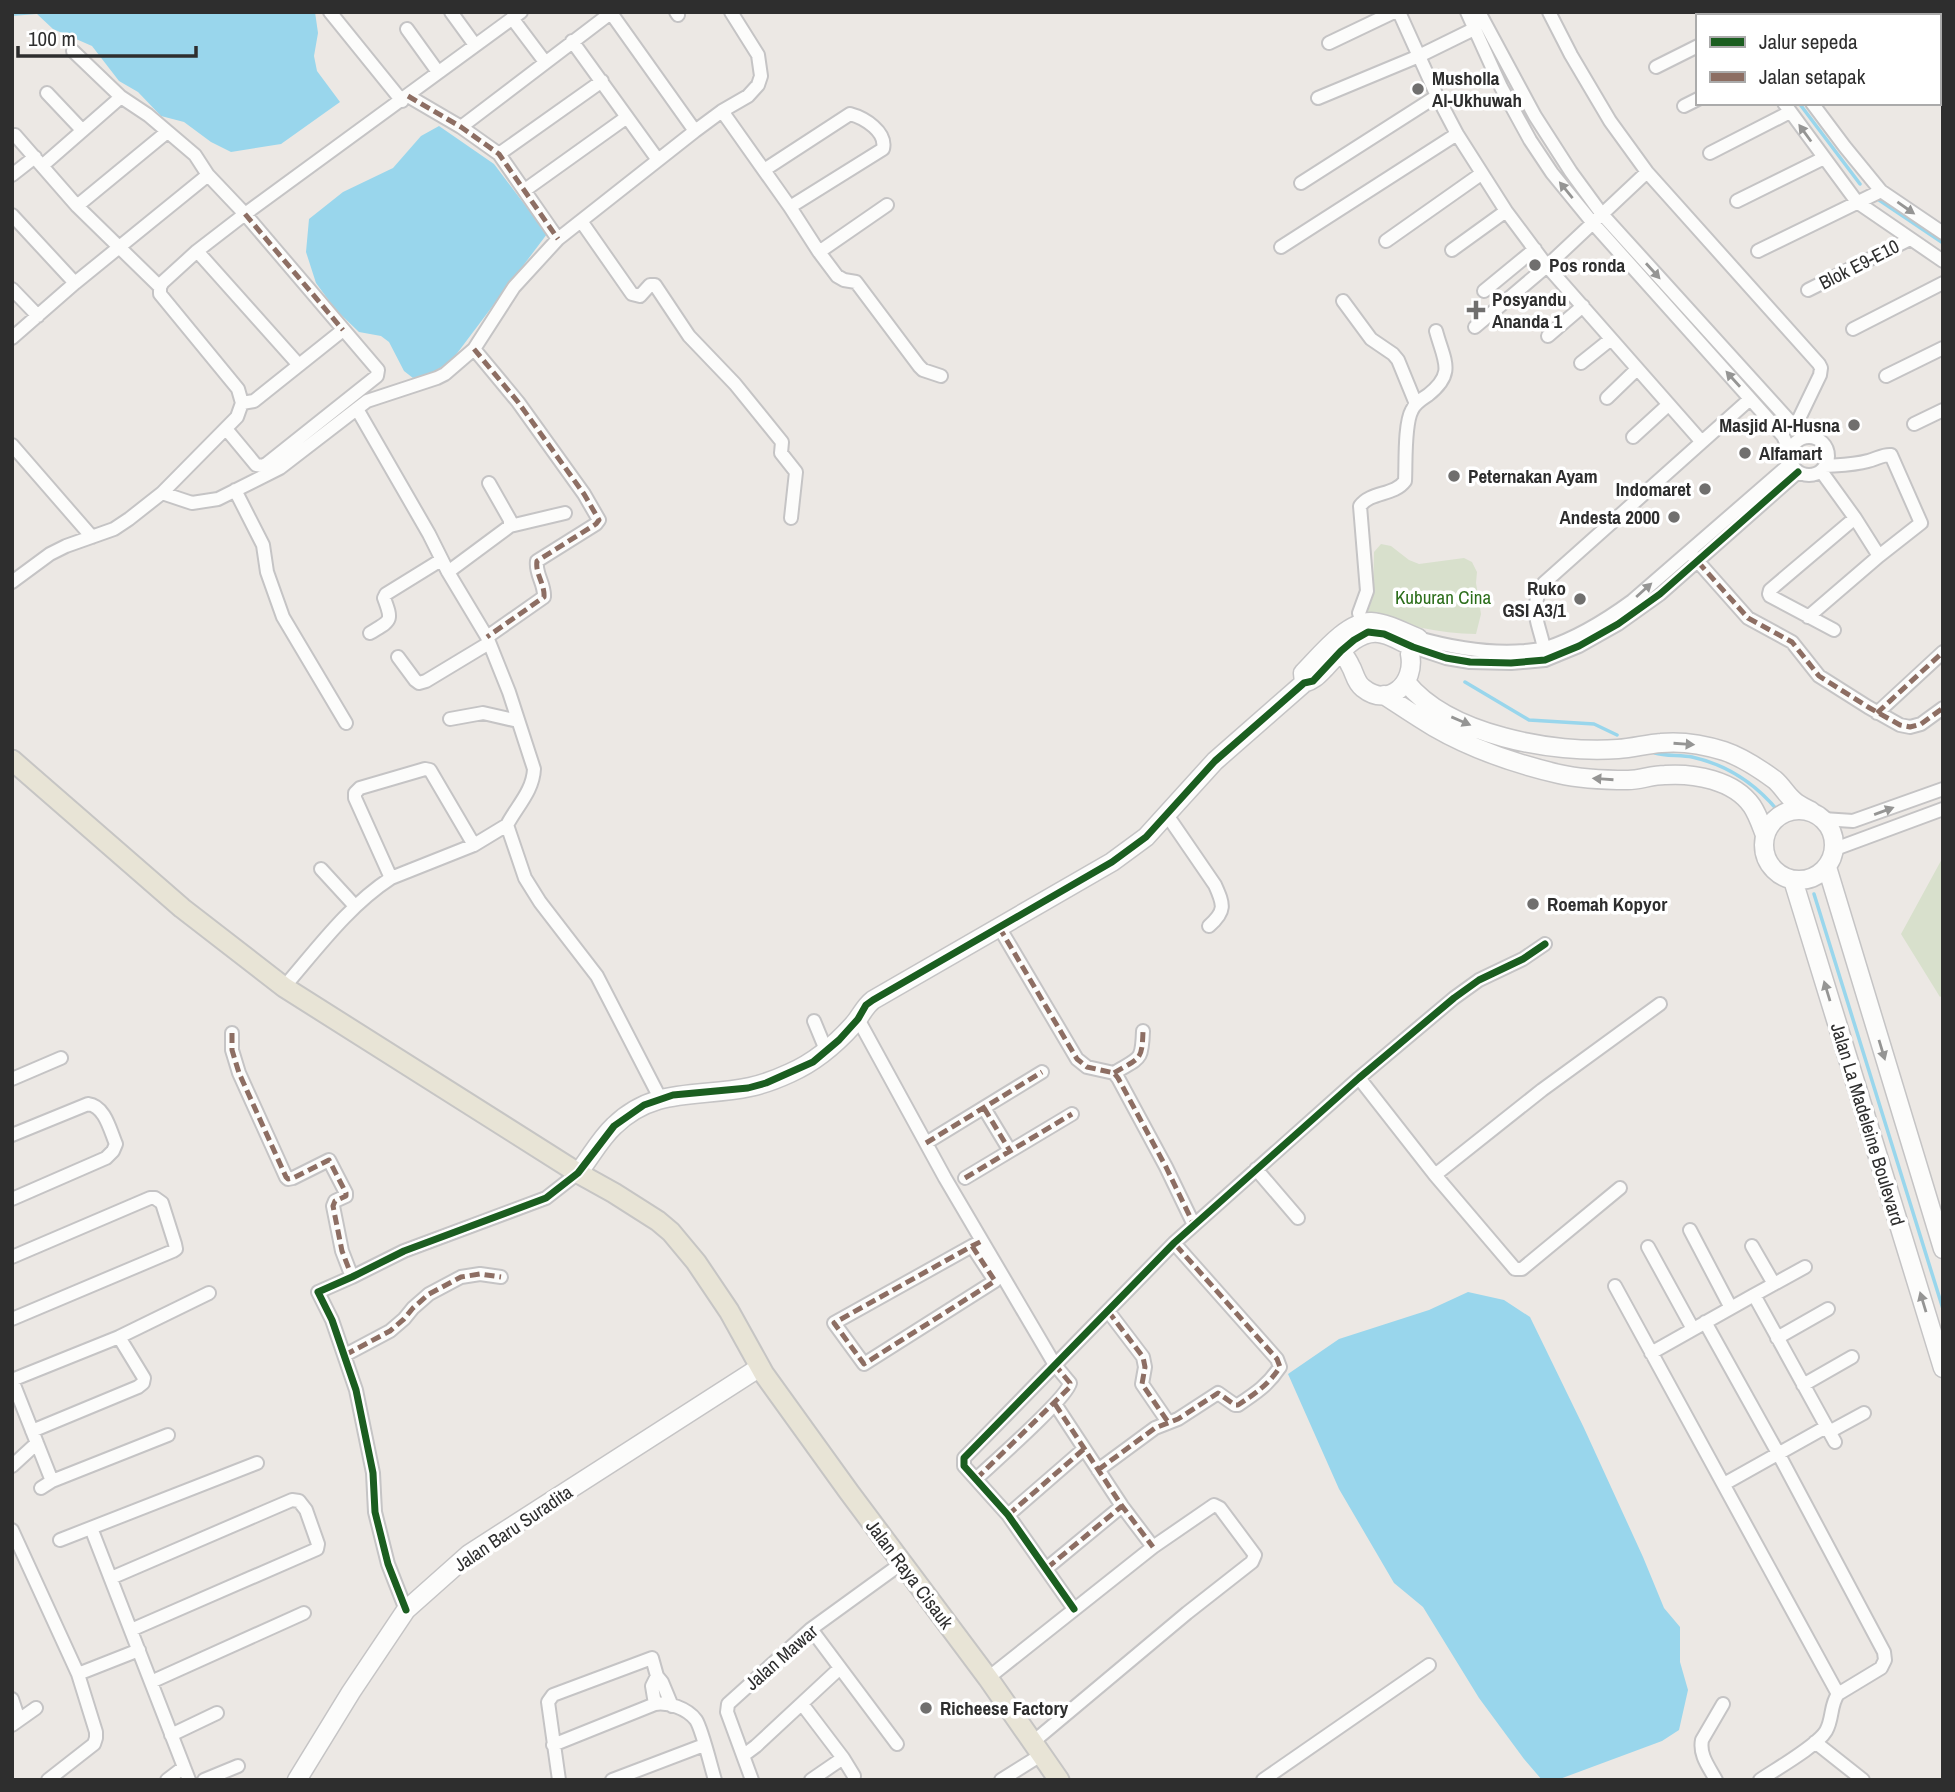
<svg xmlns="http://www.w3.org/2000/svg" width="1955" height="1792" font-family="'Archivo Narrow',sans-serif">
<rect width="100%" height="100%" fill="#ece8e4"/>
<path fill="#d8e0cc" d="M1381 544 1391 546 1409 560 1419 564 1464 558 1472 562 1477 572 1476 583 1481 614 1476 634C1439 634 1403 623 1366 617L1373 596 1374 552Z
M1943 857V995L1940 997 1901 934Z"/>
<path fill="#99d6ec" d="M12 12H315L318 33 314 56 317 71 340 102 281 144 231 152 211 142 184 122 161 116 138 92 119 81 92 46 53 29 37 14 12 16Z
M439 126 494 164 547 234 452 360 434 372 413 378 404 371 389 342 381 336 359 332 335 309 316 283 306 252 309 219 343 192 393 168 421 136Z
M1468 1292 1504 1300 1530 1317 1584 1428 1643 1557 1664 1608 1680 1627V1662L1688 1690 1679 1730 1662 1741 1557 1780H1542L1524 1759 1479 1698 1423 1607 1394 1583 1339 1489 1288 1374 1339 1339 1429 1310Z"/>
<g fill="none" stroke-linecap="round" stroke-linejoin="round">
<path stroke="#99d6ec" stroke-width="3.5" d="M1799 103 1860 184
M1879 200 1943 243
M1465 682 1529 720 1594 724 1617 735
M1655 753C1664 756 1681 755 1692 757 1728 765 1755 783 1778 811
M1814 894 1943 1309"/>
<defs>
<path id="street" d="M330 12 402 101
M451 12 475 45
M676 12 678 15
M1399 12 1437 96 1457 134 1506 211 1547 266 1701 441
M1467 12 1501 87 1530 140 1552 173 1592 222 1770 421 1783 436 1790 451
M1479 12 1535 116 1571 172 1601 213 1795 427 1807 437
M1549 12 1571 55 1610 121 1647 172 1819 364 1821 368 1820 375 1795 427
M611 13 695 131
M512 18 545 62
M407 29 438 72
M572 41 658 160
M1329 43 1394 12
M73 51 121 97 148 115 195 155 208 175 245 214 378 370 377 376 264 466 256 465 227 430
M1656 67 1698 46
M47 93 82 130
M408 96 461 127 499 154 558 239
M1318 98 1419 56 1474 29
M1784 103 1857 202 1943 261
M1812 103 1845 147 1881 191 1943 233
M1684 106 1698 99
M722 111 790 207 819 252 837 276 844 280 856 282 919 366 923 370 941 376
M461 127 612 12
M15 135 77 206 160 287
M1710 153 1790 112
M499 154 602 81
M42 166 121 97
M764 170 850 114C865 118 887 132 883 149L790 207
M12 175 35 157
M1301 183 1437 96
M525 190 627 117
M1737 201 1824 158
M77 206 167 132
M12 215 75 283
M581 221 632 294 640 296 650 285H655L689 336 735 384 782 442 781 453 796 472 791 518
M1386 241 1481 174
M1281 247 1457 134
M1452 250 1506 211
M197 251 298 364
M1758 251 1881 191
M819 252 887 205
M12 289 38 316
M1808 290 1910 239
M1484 291 1535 249
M1343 301 1371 339 1393 354 1398 360 1416 404
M1475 327 1547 266 1647 172
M1853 329 1943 283
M1548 336 1583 306
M12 338 75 283 208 175
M474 349 518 402 584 494 599 520 596 524 537 561C535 574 545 584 544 597L487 637
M1581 363 1611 339
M1886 376 1943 348
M1607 398 1637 369
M242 403 254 401 343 330
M357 409 429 534 448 572 487 637 509 692 534 769C533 791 517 806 507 825L525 878 540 902 597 976 660 1098
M1914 424 1943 410
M1790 456a19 19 0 1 1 38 0a19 19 0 1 1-38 0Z
M1633 437 1668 405
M12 445 92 537
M1821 471 1855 518 1879 556
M489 483 510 520V526
M235 490 263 545 267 572 283 617 346 723
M162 493 192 503 218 499 280 468 367 401 437 378 445 374 474 349 514 287 558 239 695 131 722 111 748 96 758 85 761 76 758 55 731 12
M1693 556 1748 618 1792 642 1819 676 1868 707 1900 725 1910 727 1921 724 1943 708
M448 572 510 526 565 513
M12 582 50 554 66 546 114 529 129 519 162 493 237 417 242 403 238 389 160 294V287L163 282 197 251 245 214 521 12
M1808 617 1879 556 1921 523 1891 455C1883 454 1877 459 1868 461 1854 465 1839 465 1825 466
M1362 622 1359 613 1367 591 1360 506C1371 491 1394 496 1405 481 1406 464 1404 424 1412 410 1415 403 1422 399 1428 395 1456 373 1444 361 1436 331
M1834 630 1770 596 1769 594 1770 590 1855 518
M370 633C391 620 393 622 384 598L386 594 441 560
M1418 638C1453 648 1487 654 1525 651 1532 650 1539 650 1546 648 1577 638 1606 620 1632 601L1791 463
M1410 653 1413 647 1446 658 1470 662 1511 663 1545 660 1579 646 1618 624 1660 594 1798 472
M398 657 415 680 419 683 426 681 489 643
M1545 657C1543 626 1525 614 1544 583L1750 399
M1877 713 1943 652
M450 719 483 713 518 721
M1167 815 1215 885C1224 905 1226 911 1209 926
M1823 819 1853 821 1943 789
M1835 849 1943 809
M321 869 355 906
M391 878 355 798V793L360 788 425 769 430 770 474 845
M999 927 1077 1059 1087 1067 1114 1073 1118 1078 1166 1167 1194 1225
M284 987C317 949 348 906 391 878L474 845 507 825
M858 1019 945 1178 1055 1365 1070 1383C1067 1398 993 1463 976 1479
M814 1021 826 1050
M232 1033V1050L239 1073 286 1177 288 1179 293 1178 329 1160 346 1193V1196L335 1201 333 1206 342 1251 352 1277
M1114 1073C1140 1057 1142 1062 1143 1031
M1359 1078 1435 1175 1515 1269H1522L1620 1188
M12 1079 61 1058
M984 1108 1010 1151
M12 1135 88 1104C105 1106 110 1130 116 1144L113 1151 106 1158 12 1199
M926 1143 1042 1072
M1256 1169 1298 1218
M1435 1175 1542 1090 1660 1004
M965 1178 1072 1114
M1690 1230 1731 1308
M972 1246 995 1281 864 1364 834 1323 972 1246 982 1241
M1752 1246 1774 1284
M1648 1247 1693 1329
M12 1257 150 1198H155L162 1203 175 1244 176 1249 173 1251 12 1319
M1615 1286 1838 1694
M1754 1295 1805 1267
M1108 1311 1143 1357 1145 1367 1142 1384 1168 1422
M1705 1322 1778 1453 1884 1652 1885 1660 1881 1668 1838 1694C1830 1705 1833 1719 1826 1731 1817 1746 1776 1769 1760 1780
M1777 1338 1828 1309
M1651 1353 1754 1295 1835 1442
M345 1355 390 1331 404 1319 413 1308 429 1294 461 1277 480 1274 501 1277
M1803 1385 1852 1357
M1055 1404 1122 1506 1153 1547
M32 1431 138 1387 143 1383 144 1378 119 1337
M1829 1432 1864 1413
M12 1466 37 1443
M1098 1470 1155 1428 1178 1419 1218 1393 1235 1405H1238C1256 1393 1268 1385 1280 1367L1277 1359 1174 1243
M52 1481 12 1380 119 1337 209 1293
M1724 1484 1826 1427
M41 1488 52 1481 168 1435
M1008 1515 1084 1449
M91 1528 189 1780
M12 1530 78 1674 96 1732V1738L94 1744 48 1780
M60 1540 257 1463
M1047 1568 1122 1506
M111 1578 292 1500 299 1501 306 1510 318 1544 317 1549 131 1630
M1074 1609 1008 1515 964 1466V1458L1174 1243 1359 1078 1454 998 1479 980 1523 959 1545 944
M406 1610 388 1564 375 1512 373 1473 356 1390 332 1320 318 1292 352 1277 404 1251 546 1198 578 1173
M811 1629 897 1744
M78 1674 139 1650
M988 1678 1153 1547 1214 1505 1220 1508 1255 1555 1252 1562 1187 1613 1033 1742
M151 1682 304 1613
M12 1699 19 1720
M655 1704 652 1686 657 1676
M802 1704 843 1758 811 1780
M12 1725 36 1708
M171 1735 217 1713
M1815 1742 1863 1780
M553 1745 655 1704C668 1702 687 1708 696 1720 702 1729 711 1767 715 1780
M744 1755 756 1746 840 1668
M843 1758 854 1776
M167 1780 184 1767
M204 1780 238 1766
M559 1780 548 1702 553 1695 652 1658 657 1676 662 1682 672 1706
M612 1780 704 1745
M752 1780 727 1712 728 1704 811 1629 902 1563
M1001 1780 1041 1755
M1263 1780 1429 1665
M1716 1780C1709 1767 1699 1755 1702 1740L1723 1704"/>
<path id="secondary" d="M1341 651C1344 655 1348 660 1350 665 1355 673 1355 682 1363 688 1389 709 1416 683 1410 654
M1406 682C1448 735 1554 754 1618 749 1633 748 1647 744 1661 743 1681 741 1705 745 1724 751 1742 757 1760 769 1775 780 1782 786 1786 794 1793 800 1798 805 1805 808 1811 811
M1384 695C1401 706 1417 717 1434 727 1472 749 1516 764 1559 774 1580 779 1606 780 1628 780 1640 780 1652 775 1665 775 1694 773 1734 780 1752 806 1758 815 1761 825 1765 835
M1764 845a35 35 0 1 1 70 0a35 35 0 1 1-70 0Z
M1827 867 1943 1249
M1793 880 1943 1368
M578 1173C590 1158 600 1139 614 1126 655 1086 700 1098 750 1087 764 1084 777 1079 790 1073 815 1062 835 1045 853 1025 861 1016 864 1007 873 1000L1112 862 1146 837 1215 761 1304 683C1314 680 1318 675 1325 668 1340 652 1360 627 1383 634 1393 636 1403 643 1413 647L1418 638C1403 632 1387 623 1371 622 1347 621 1319 657 1303 673L1304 683
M297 1780 351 1692 406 1610 469 1554 760 1367"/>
<path id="primary" d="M12 760 182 908 284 987 578 1173 614 1193 658 1221 671 1232 696 1262 729 1311 764 1374 849 1492 988 1678 1059 1780"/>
</defs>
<use href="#street" stroke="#c5c4c5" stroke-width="16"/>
<use href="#secondary" stroke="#c5c4c5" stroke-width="21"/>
<use href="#primary" stroke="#c6c5c4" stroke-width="23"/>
<use href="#street" stroke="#fcfcfb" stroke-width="12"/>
<use href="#secondary" stroke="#fcfcfb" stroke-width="18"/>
<use href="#primary" stroke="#e8e4d6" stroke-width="19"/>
<path stroke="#8d6e63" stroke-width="5" stroke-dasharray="10 5" stroke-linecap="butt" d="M408 96 461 127 499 154 558 239
M245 214 343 330
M474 349 518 402 584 494 599 520 596 524 537 561C535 574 545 584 544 597L487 637
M1698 562 1748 618 1792 642 1819 676 1868 707 1900 725 1910 727 1921 724 1943 708
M1877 713 1943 652
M999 927 1077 1059 1087 1067 1114 1073 1118 1078 1166 1167 1194 1225
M232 1033V1050L239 1073 286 1177 288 1179 293 1178 329 1160 346 1193V1196L335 1201 333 1206 342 1251 352 1277
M1114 1073C1140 1057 1142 1062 1143 1031
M984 1108 1010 1151
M926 1143 1042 1072
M965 1178 1072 1114
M972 1246 995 1281 864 1364 834 1323 972 1246 982 1241
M1108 1311 1143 1357 1145 1367 1142 1384 1168 1422
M345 1355 390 1331 404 1319 413 1308 429 1294 461 1277 480 1274 501 1277
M1055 1404 1122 1506 1153 1547
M1098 1470 1155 1428 1178 1419 1218 1393 1235 1405H1238C1256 1393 1268 1385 1280 1367L1277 1359 1174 1243
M976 1479 1069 1388 1070 1383 1055 1365 1052 1368
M1008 1515 1084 1449
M1047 1568 1122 1506"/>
<defs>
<path id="cycleway" d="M1074 1609 1008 1515 964 1466V1458L1174 1243 1359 1078 1454 998 1479 980 1523 959 1545 944
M406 1610 388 1564 375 1512 373 1473 356 1390 332 1320 318 1292 352 1277 404 1251 546 1198 578 1173 614 1126 644 1105 673 1095 748 1088 766 1083 813 1062 839 1040 858 1019 866 1005 873 1000 1112 862 1146 837 1215 761 1304 683 1313 681 1341 651 1354 640 1368 632 1384 634 1413 647 1446 658 1470 662 1511 663 1545 660 1579 646 1618 624 1660 594 1798 472"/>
</defs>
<use href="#cycleway" stroke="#fff" stroke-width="11"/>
<use href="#cycleway" stroke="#1b5e20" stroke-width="7"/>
</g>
<defs><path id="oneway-solid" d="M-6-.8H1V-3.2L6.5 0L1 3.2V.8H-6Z" transform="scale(1.75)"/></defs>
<g fill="#959594">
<use href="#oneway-solid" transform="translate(1805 133) rotate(-126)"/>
<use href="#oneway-solid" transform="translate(1566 190) rotate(-129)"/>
<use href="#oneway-solid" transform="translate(1906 208) rotate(35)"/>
<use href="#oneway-solid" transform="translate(1653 271) rotate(48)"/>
<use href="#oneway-solid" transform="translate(1733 379) rotate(-132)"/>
<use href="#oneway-solid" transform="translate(1644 590) rotate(-42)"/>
<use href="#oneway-solid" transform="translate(1461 721) rotate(23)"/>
<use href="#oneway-solid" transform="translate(1684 744) rotate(4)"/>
<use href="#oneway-solid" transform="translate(1603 779) rotate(-176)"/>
<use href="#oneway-solid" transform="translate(1884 811) rotate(-20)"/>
<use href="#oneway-solid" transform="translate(1827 991) rotate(-107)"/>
<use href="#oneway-solid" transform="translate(1882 1050) rotate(73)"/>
<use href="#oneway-solid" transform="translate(1923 1302) rotate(-107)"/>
</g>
<g fill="#706f6e" stroke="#fff" stroke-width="2.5">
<circle cx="1418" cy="89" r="7"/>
<circle cx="1535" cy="265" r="7"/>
<path d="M1472.5 299.5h7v7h7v7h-7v7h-7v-7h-7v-7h7z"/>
<circle cx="1854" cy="425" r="7"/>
<circle cx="1745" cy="453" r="7"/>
<circle cx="1454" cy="476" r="7"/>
<circle cx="1705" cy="489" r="7"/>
<circle cx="1674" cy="517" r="7"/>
<circle cx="1580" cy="599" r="7"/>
<circle cx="1533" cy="904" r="7"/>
<circle cx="926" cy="1708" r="7"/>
</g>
<g text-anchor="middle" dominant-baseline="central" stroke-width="7" stroke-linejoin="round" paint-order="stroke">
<g font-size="19" font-weight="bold" fill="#2e2e2e" stroke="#fff" text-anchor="start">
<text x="1432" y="78">Musholla<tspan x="1432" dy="22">Al-Ukhuwah</tspan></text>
<text x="1549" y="265">Pos ronda</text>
<text x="1492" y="299">Posyandu<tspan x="1492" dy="22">Ananda 1</tspan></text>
<text x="1840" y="425" text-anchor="end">Masjid Al-Husna</text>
<text x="1759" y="453">Alfamart</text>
<text x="1468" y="476">Peternakan Ayam</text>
<text x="1691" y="489" text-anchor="end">Indomaret</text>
<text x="1660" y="517" text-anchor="end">Andesta 2000</text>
<text x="1566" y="588" text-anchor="end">Ruko<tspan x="1566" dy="22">GSI A3/1</tspan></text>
<text x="1547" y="904">Roemah Kopyor</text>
<text x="940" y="1708">Richeese Factory</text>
</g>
<g font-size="19" fill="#2e2e2e" stroke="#fff">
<text transform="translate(1859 264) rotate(-27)">Blok E9-E10</text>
<text transform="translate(1868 1124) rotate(73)">Jalan La Madeleine Boulevard</text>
<text transform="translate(513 1528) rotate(-34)">Jalan Baru Suradita</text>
<text transform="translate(910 1574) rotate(53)">Jalan Raya Cisauk</text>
<text transform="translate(781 1657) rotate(-41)">Jalan Mawar</text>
</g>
<g font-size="19" fill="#2c6e1b" stroke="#fff">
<text x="1443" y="597">Kuburan Cina</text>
</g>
</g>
<rect width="1955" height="1792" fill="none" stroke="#2e2e2e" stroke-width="28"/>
<rect x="1696" y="14" width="245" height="91" fill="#ffffff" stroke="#ababab" stroke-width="2"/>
<rect x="1710" y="37" width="35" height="10" fill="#1b5e20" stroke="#ababab" stroke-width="2"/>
<text x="1759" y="49" font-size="21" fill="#2e2e2e">Jalur sepeda</text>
<rect x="1710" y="72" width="35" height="10" fill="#8d6e63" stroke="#ababab" stroke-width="2"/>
<text x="1759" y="84" font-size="21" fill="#2e2e2e">Jalan setapak</text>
<path d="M18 46v10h178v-10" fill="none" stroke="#2e2e2e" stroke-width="3.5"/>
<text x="28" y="46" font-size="21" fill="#2e2e2e" stroke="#ffffff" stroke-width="5" paint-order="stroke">100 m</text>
</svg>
